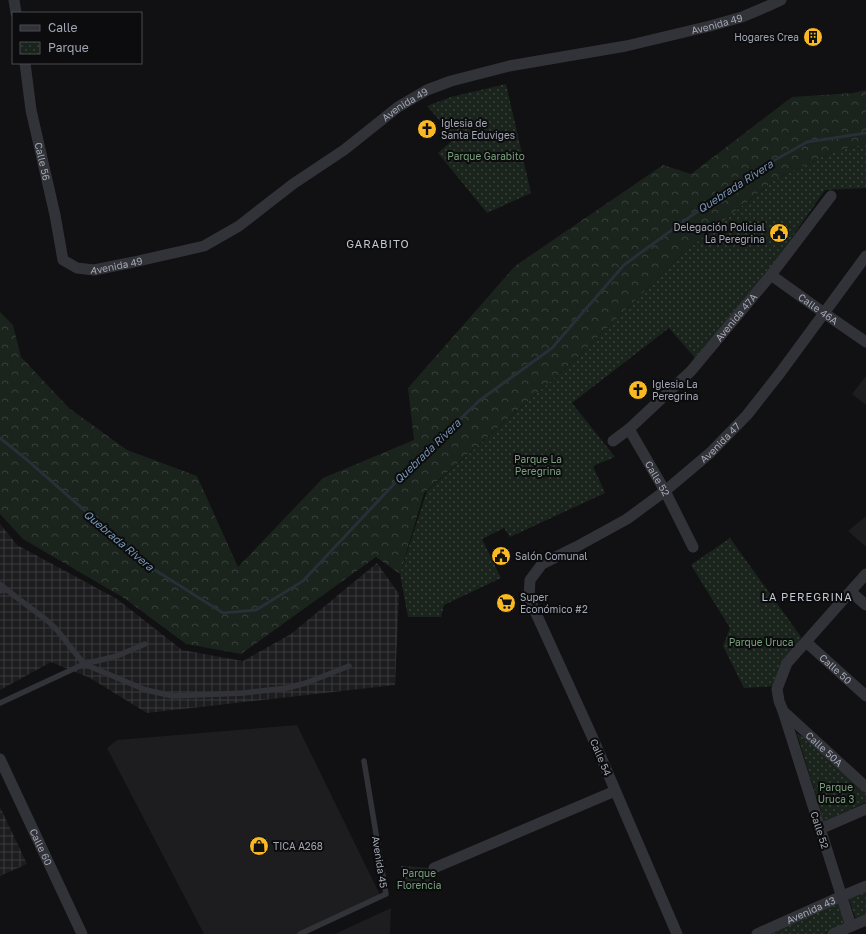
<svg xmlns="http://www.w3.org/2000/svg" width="866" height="934" font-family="'Golos Text',sans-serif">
<defs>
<pattern id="industrial-grid" width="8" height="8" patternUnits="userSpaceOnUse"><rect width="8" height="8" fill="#1d1d20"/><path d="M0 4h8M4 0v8" fill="none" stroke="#3b3b3e"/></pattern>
<pattern id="forest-crowns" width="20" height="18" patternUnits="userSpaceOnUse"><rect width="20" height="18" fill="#1b231d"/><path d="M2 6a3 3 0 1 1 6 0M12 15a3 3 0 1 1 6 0" fill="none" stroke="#39403b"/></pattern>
<pattern id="park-dots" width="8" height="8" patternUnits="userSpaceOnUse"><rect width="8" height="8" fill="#1b231d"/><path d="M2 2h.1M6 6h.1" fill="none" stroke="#39403b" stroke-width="1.8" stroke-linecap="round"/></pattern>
</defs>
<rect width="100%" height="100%" fill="#111113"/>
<path fill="#1d1d20" d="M866 376V405L852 394Z
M866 516V547L848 531Z
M297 725 380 895 303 934H204L107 748 117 740Z
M391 908 390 934H335Z"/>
<path fill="url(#industrial-grid)" d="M0 524 17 545 117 599 182 650 243 661 291 634 377 563 399 594 395 685 147 713 90 678 51 662 0 690Z
M0 807 27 864 0 876Z"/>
<path fill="url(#forest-crowns)" d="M866 90V144L833 152 776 179 681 255 578 357 424 493 400 574 376 557 241 654 186 644 124 598 23 539 0 514V312L13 325 21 357 69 408 127 450 197 476 238 567 323 478 414 440 408 388 515 266 663 165 691 174 792 97 853 93Z"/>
<path fill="url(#park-dots)" d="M506 84 531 193 487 213 438 153 455 138 427 106 451 97Z
M866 144V188L825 190 774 263 695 358 669 328 572 403 615 457 593 466 605 493 510 537 504 528 482 539 501 578 444 605 441 617H408L400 574 427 491 578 357 681 255 776 179 833 152Z
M730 538 801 637 776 686 744 688 723 646 730 628 691 565Z
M797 734 807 738 866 792V802L824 822Z
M401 866 431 868 429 890 401 888Z
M866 889V916L856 920 848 896Z
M839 901 847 925 825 934H766Z"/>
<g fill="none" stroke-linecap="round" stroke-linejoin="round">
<path stroke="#272f37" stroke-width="3" d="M0 438 26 459 147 565 223 613 256 610 303 581 409 468 480 400 552 348 624 265 691 216 775 160 807 142 866 133"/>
<path stroke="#323338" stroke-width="5.5" d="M0 584 7 590
M0 591 7 590 49 622 57 630 84 664 146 690 173 696 244 693 287 688 306 683 349 666
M0 703 84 664 117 656 145 644
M300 934 386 894 364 761"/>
<g stroke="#323338" stroke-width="11">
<path d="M14 0 16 13"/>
<path id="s1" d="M25 63 31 110 55 215 63 260 77 268 94 270 134 262 204 246 239 226 293 184 344 150 398 107 427 90 451 81 509 66 626 46 710 26 742 17 768 6 781 0"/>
<path id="s2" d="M771 275 824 313 866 342"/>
<path id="s3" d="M629 429 691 371 771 275 831 196"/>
<path id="s4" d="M613 441 629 429 665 491 693 547"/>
<path d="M851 592 866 605"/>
<path id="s5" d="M806 642 866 696"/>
<path id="s6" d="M783 711 866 787"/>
<path id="s7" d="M0 759 82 934"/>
<path d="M820 829 866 809"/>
<path d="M434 868 615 791"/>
<path d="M851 926 783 711 779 701 777 689 787 663 866 574"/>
<path id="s8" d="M677 934 591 734 529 598 530 580 542 564 576 547 627 519 665 491 710 453 747 415 780 373 866 256"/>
<path id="s9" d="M757 934 842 896 866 886"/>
<path d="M833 934 866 920"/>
</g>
</g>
<defs>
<symbol id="building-disc" viewBox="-11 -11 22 22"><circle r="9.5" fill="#fab922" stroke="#0c0c0e"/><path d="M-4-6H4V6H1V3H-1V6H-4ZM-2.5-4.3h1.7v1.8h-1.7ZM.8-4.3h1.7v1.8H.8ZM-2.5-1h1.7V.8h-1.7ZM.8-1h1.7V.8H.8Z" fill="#111"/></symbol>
<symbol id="church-disc" viewBox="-11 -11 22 22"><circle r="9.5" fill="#fab922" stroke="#0c0c0e"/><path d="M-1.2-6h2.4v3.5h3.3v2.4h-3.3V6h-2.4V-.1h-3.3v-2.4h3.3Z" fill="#111"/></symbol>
<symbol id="civic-disc" viewBox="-11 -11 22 22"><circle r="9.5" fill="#fab922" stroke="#0c0c0e"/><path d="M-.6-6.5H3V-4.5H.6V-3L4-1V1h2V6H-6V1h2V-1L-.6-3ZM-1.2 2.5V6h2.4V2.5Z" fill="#111"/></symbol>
<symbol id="supermarket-disc" viewBox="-11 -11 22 22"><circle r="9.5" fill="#fab922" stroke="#0c0c0e"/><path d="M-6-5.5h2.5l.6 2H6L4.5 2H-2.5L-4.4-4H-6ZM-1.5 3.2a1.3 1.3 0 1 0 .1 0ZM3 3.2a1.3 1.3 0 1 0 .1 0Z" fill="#111"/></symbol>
<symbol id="shop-disc" viewBox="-11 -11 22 22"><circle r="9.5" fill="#fab922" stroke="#0c0c0e"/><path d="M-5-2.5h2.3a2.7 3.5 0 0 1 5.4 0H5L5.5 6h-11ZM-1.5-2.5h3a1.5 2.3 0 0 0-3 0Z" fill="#111"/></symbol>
</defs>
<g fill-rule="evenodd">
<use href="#building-disc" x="802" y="26" width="22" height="22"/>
<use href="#church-disc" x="416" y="118" width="22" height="22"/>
<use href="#civic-disc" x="768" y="222" width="22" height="22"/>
<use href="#church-disc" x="627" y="379" width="22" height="22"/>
<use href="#civic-disc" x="490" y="545" width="22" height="22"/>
<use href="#supermarket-disc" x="495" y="592" width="22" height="22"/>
<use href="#shop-disc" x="248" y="835" width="22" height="22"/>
</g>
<g text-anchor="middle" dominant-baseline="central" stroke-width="4" stroke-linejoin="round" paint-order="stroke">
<g font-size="10" fill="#a2a7b4" stroke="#0c0c0e">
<text stroke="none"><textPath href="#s1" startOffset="917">Avenida 49</textPath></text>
<text stroke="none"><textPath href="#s1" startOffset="593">Avenida 49</textPath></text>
<text stroke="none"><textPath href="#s1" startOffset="100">Calle 56</textPath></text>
<text stroke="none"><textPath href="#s1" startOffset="257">Avenida 49</textPath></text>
<text stroke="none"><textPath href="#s2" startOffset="58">Calle 46A</textPath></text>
<text stroke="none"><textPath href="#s3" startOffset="155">Avenida 47A</textPath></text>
<text stroke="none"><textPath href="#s8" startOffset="622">Avenida 47</textPath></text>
<text stroke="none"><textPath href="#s4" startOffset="77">Calle 52</textPath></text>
<text stroke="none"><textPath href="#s5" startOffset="40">Calle 50</textPath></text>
<text stroke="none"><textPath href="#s6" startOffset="56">Calle 50A</textPath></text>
<text transform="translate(601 757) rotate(67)">Calle 54</text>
<text transform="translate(820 830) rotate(72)">Calle 52</text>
<text stroke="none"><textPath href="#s7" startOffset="97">Calle 60</textPath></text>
<text transform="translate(380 862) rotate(81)">Avenida 45</text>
<text stroke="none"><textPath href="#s9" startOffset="59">Avenida 43</textPath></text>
</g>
<g font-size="10" fill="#a2a7b4" stroke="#0c0c0e" text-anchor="start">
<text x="799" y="37" text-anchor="end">Hogares Crea</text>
<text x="441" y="123">Iglesia de<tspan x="441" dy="12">Santa Eduviges</tspan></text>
<text x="765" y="227" text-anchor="end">Delegación Policial<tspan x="765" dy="12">La Peregrina</tspan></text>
<text x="652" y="384">Iglesia La<tspan x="652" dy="12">Peregrina</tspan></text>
<text x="515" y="556">Salón Comunal</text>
<text x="520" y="597">Super<tspan x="520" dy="12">Económico #2</tspan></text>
<text x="273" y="846">TICA A268</text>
</g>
<g font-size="10" fill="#78a07c" stroke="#0c0c0e">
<text x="486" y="156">Parque Garabito</text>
<text x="538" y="459">Parque La<tspan x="538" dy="12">Peregrina</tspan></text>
<text x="761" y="642">Parque Uruca</text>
<text x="836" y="787">Parque<tspan x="836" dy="12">Uruca 3</tspan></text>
<text x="419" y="873">Parque<tspan x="419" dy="12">Florencia</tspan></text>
</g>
<g font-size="11" font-style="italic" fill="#7694b2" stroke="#0c0c0e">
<text transform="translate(735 186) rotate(-33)">Quebrada Rivera</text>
<text transform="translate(427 451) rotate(-44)">Quebrada Rivera</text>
<text transform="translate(119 540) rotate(40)">Quebrada Rivera</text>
</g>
<g font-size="11" letter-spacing="1" fill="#c3c6d0" stroke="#0c0c0e">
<text x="378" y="243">GARABITO</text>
<text x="807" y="596">LA PEREGRINA</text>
</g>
</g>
<rect x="12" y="12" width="130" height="52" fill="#0c0c0e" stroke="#484a50"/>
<rect x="20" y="25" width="20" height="6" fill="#323338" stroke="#484a50"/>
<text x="48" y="32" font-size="12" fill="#a2a7b4">Calle</text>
<rect x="20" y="42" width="20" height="12" fill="url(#park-dots)" stroke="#484a50"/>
<text x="48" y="52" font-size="12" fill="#a2a7b4">Parque</text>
</svg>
